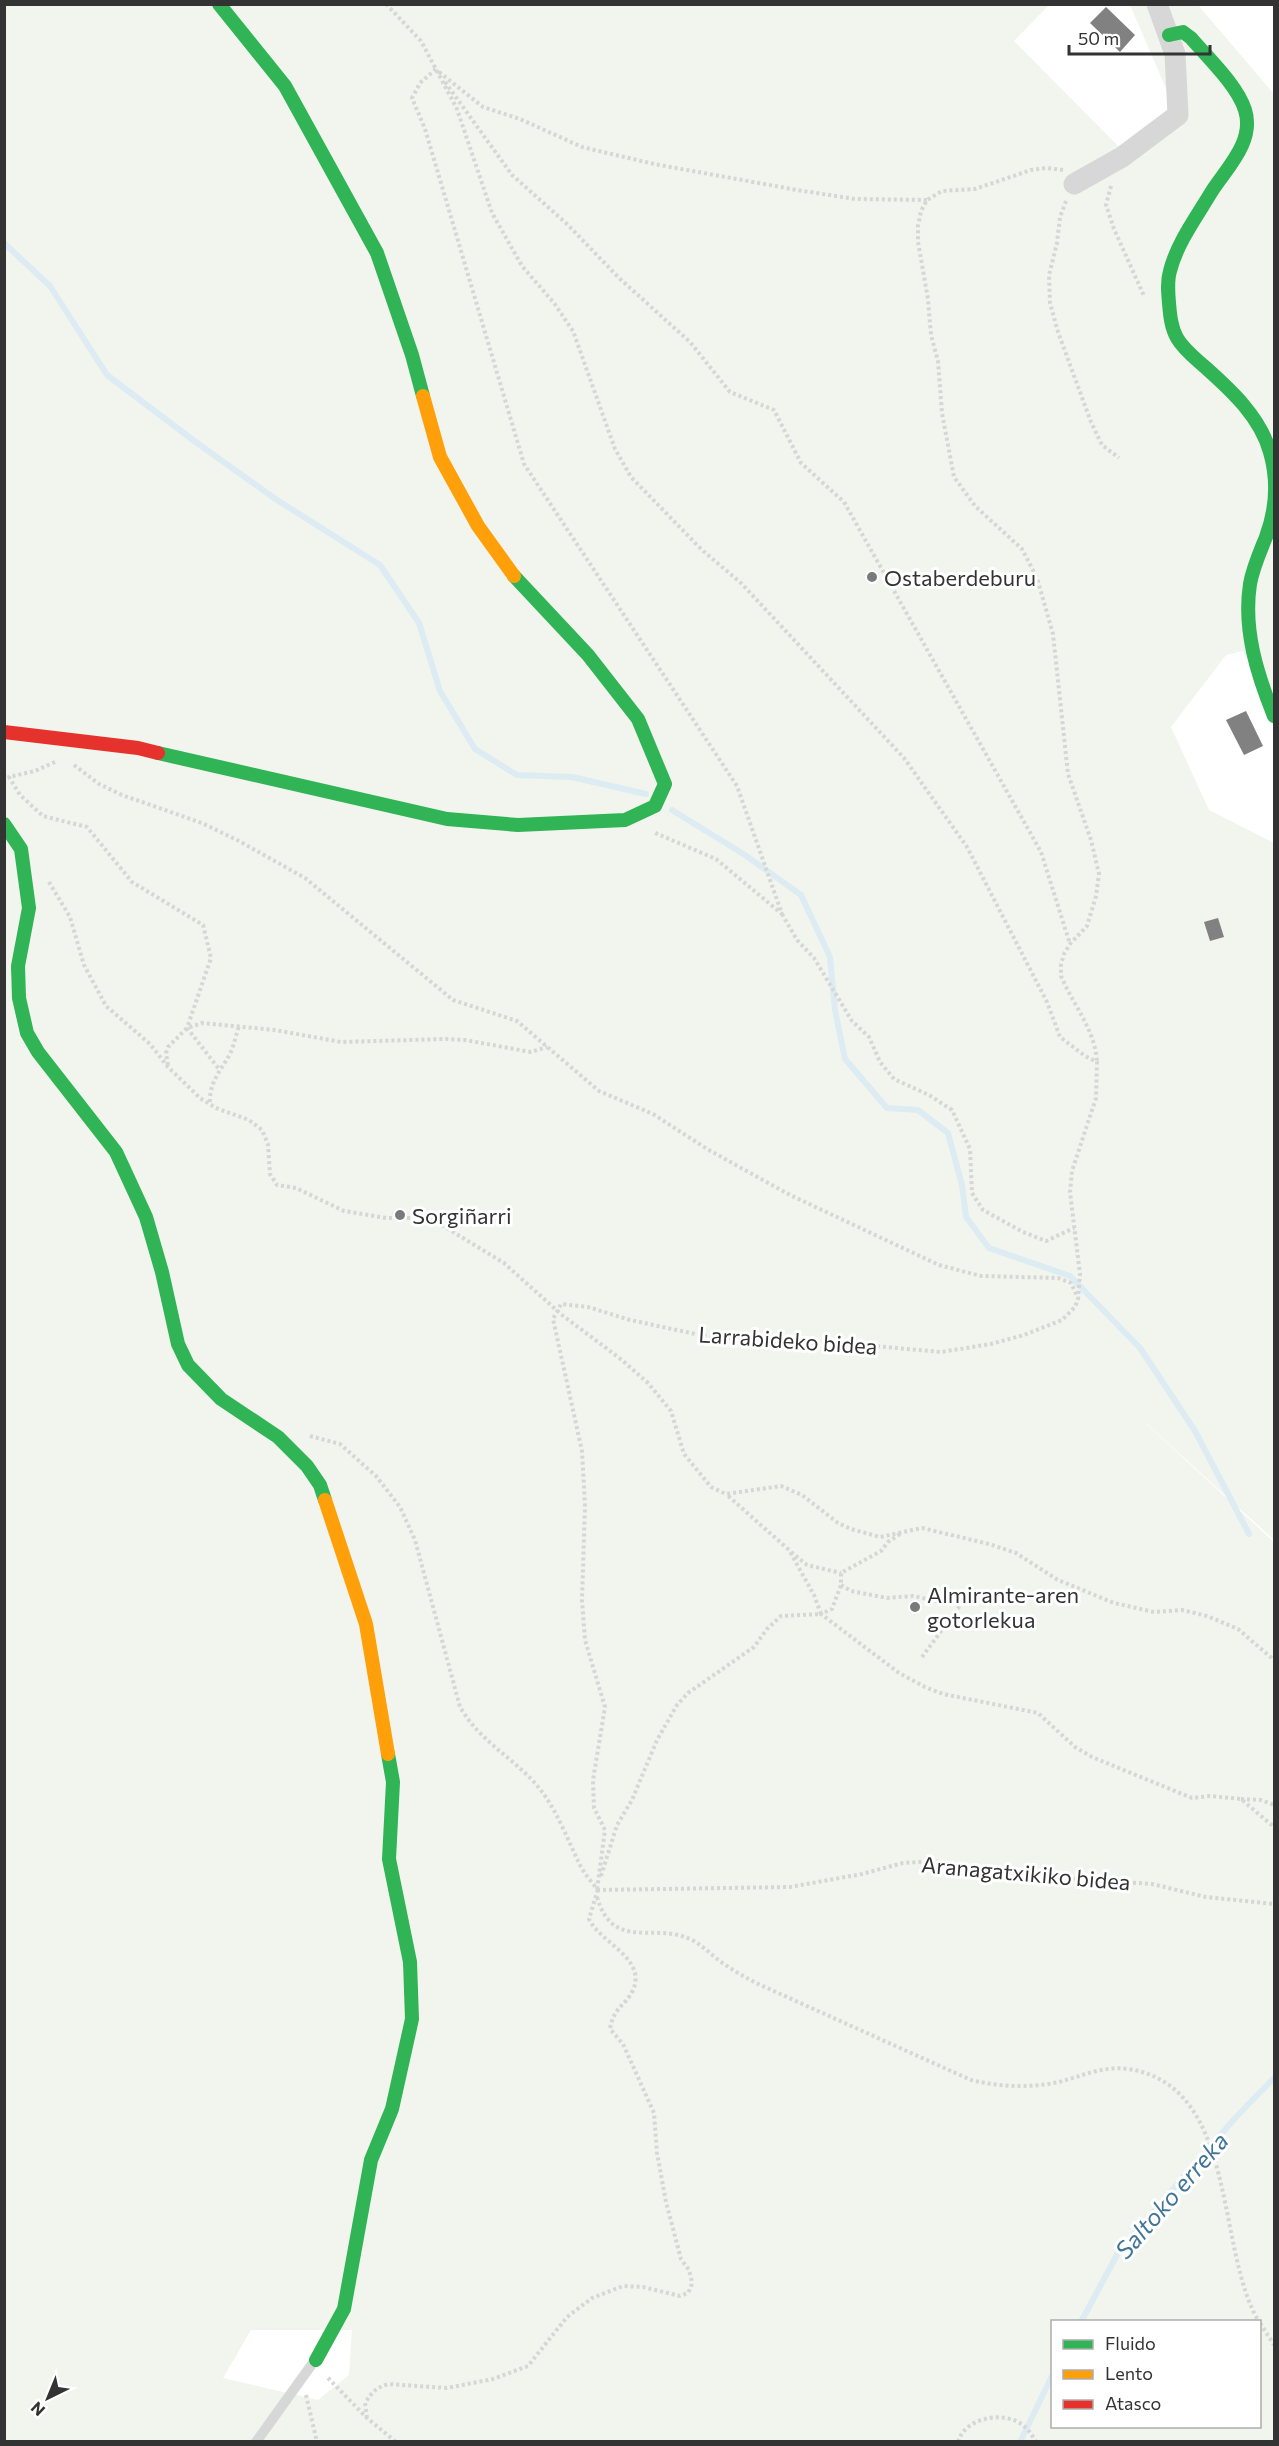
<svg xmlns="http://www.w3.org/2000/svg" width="1279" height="2446" font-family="Commissioner,sans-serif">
<rect width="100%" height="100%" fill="#fff"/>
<path fill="#f1f5ed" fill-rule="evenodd" d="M5 5H1049L1014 41 1121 149 1173 105 1130 5H1198L1274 94V710L1243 651 1226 655 1171 727 1209 810 1274 843V1540L1113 1393 1274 1542V2441L5 2442ZM1052 2322H1260V2426H1052ZM251 2330H352L349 2375 318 2400 223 2378Z"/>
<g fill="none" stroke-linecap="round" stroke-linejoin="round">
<path stroke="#ddebf3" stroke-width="6" d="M4 243 50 286 107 375 197 443 277 500 380 565 419 623 440 691 475 749 517 775 572 777 646 794
M672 810 745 855 801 895 830 957 835 1010 845 1059 887 1108 918 1110 948 1133 962 1185 966 1217 989 1248 1070 1276 1140 1348 1195 1431 1249 1534
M1081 2322 1119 2251 1237 2116 1274 2078
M1020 2442 1052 2376"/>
</g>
<path fill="#818181" d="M1106 7 1135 35 1120 52 1090 23Z
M1246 711 1263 746 1244 755 1226 720Z
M1218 918 1224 937 1210 941 1204 922Z"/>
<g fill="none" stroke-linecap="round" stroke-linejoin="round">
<path stroke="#d6d6d6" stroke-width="4" stroke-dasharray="3 3" stroke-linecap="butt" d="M386 4 421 41 457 109 492 213 522 266 554 303 573 331 615 449 631 477 702 550 741 583 904 758 967 847 1047 1002 1060 1037 1085 1056 1097 1062 1096 1098 1072 1171 1070 1192 1080 1274 1078 1299 1075 1307 1062 1320 1024 1335 991 1344 941 1352 863 1345 814 1346 700 1335 630 1320 588 1307 561 1304 553 1319 582 1451 585 1506 582 1600 585 1640 605 1707 593 1780 594 1808 605 1830 597 1890
M436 69 420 83 412 98 425 129 524 464 737 786 782 914 716 859 653 832
M439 72 483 107 520 119 582 147 654 164 797 190 855 199 927 200
M445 82 512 175 568 225 619 278 690 342 730 392 774 410 801 463 844 502 1041 852 1070 944
M1063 170 1046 168 1031 170 975 189 942 191 927 200 921 211 918 226V242L928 299 931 335 938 361 942 413 954 477 975 506 1022 549 1037 578 1053 634 1068 774 1091 840 1099 874 1096 896 1087 926 1070 944 1064 954 1061 965V976C1073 1005 1095 1029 1097 1062
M1111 186 1106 205 1114 229 1144 296
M1066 201 1060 217 1057 243 1049 275 1050 303 1058 332 1091 422 1102 445 1119 458
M55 762 35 771 9 777 20 795 43 816 87 827 132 882 203 925 211 958 187 1028 219 1069
M74 765 99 784 122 795 202 823 239 841 305 878 453 1000 517 1021 599 1091 653 1114 707 1149 790 1195 939 1265 981 1276 1058 1278 1071 1283 1078 1298
M49 882 70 917 84 965 106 1006 150 1044 168 1067 200 1098 216 1108 249 1120 262 1130 268 1144 270 1174 277 1185 296 1188 344 1211 386 1218H421L440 1224 504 1263 562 1315 622 1360 648 1383 671 1411 684 1454 711 1487 726 1494 781 1486 802 1495 838 1523 851 1529 880 1537 922 1528 989 1544 1016 1553 1058 1580 1114 1603 1154 1612 1182 1610 1207 1616 1238 1629 1274 1660
M782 914 797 940 814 958 852 1021 869 1037 880 1062 894 1079 929 1095 952 1110 970 1149 972 1193 983 1210 1023 1232 1046 1241 1074 1228
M168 1065 166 1053 168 1047 187 1028 202 1023 275 1030 341 1042 446 1039 465 1040 531 1052 547 1047
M210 1102C209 1083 221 1070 230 1054 234 1045 236 1035 239 1026
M310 1436 340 1444 376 1476 400 1507 415 1540 460 1707C480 1741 509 1755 534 1782 555 1805 566 1836 579 1863 583 1872 591 1881 597 1889
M900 1534 888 1542 881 1551 841 1573V1585L832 1609 821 1614 899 1673 925 1687 943 1694 1038 1713 1075 1747 1092 1757 1192 1798 1210 1796 1241 1799 1274 1827
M791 1552 807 1565 841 1573
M841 1585 851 1591 887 1598 913 1596 946 1603H962
M922 1657 962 1603 970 1602
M1241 1799 1261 1800 1274 1805
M601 1876 617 1825 632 1800 657 1740 677 1705 688 1693 754 1647 767 1629 781 1616 821 1614 814 1595 789 1550 726 1494
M597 1890 790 1887 862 1874 903 1863 933 1861 1034 1876 1152 1884 1206 1897 1274 1904
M597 1897C613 1952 653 1922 690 1939 703 1945 712 1956 724 1964 734 1971 745 1977 756 1983L971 2080C996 2086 1022 2088 1048 2084 1076 2080 1098 2065 1128 2069 1239 2085 1215 2249 1259 2322
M1260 2323 1274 2345
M328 2378 367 2418 396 2442
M306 2395 317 2442
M367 2418 365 2403C372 2392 376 2388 388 2384L447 2388 493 2379 528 2366 567 2317 592 2298 623 2286 643 2287 680 2296 688 2293 691 2287 692 2282 689 2270 681 2259 666 2202 657 2153 654 2113 623 2044 610 2029C614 2006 625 2007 633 1990 647 1958 600 1943 589 1919L598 1889
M958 2442C964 2420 996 2412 1016 2421 1025 2425 1031 2433 1036 2442"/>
<path stroke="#d7d7d7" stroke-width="10" d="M256 2442 315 2360"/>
<path stroke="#d7d7d7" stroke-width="21" d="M1074 184 1122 157 1178 115 1175 54 1157 4"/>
<path stroke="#30b455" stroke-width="14" d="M219 4 285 86 377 253 412 355 423 396
M1169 35 1183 32 1191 38C1208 58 1237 85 1245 110 1255 141 1227 168 1212 191 1197 216 1177 243 1170 271 1167 281 1168 292 1169 303 1170 315 1171 327 1177 338 1184 350 1195 358 1205 367 1232 391 1260 417 1270 452 1278 480 1276 510 1266 537 1260 552 1253 567 1250 584 1243 630 1257 674 1274 716
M158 753 447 819 518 825 625 820 655 806 665 784 638 719 588 655 514 576
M4 824 21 849 29 908 18 966 19 998 27 1033 38 1052 116 1152 146 1217 162 1272 178 1344 188 1365 221 1399 278 1437 307 1466 320 1485 325 1500
M316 2360 344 2309 371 2160 392 2109 412 2019 410 1962 389 1859 393 1782 388 1754"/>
<path stroke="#ff9f0a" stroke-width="14" d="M423 396 440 457 478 526 514 576
M325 1500 366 1624 388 1754"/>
<path stroke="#e5322d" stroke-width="14" d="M4 732 138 748 158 753"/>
</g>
<g fill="#7a7a7a" stroke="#fff" stroke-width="2">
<circle cx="872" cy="577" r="6"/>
<circle cx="400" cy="1215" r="6"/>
<circle cx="915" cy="1607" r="6"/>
</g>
<g text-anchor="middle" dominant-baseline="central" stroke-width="6" stroke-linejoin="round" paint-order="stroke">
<g font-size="22" fill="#333" stroke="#fff" text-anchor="start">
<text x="884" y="577">Ostaberdeburu</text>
<text x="412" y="1215">Sorgiñarri</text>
<text x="927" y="1594">Almirante-aren<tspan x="927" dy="25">gotorlekua</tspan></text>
</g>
<g font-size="22" fill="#333" stroke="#fff">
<text transform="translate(788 1340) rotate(4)">Larrabideko bidea</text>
<text transform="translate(1026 1873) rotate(5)">Aranagatxikiko bidea</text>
</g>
<g font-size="24" font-style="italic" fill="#3f7597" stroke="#fff">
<text transform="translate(1171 2195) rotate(-49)">Saltoko erreka</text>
</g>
</g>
<rect width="1279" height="2446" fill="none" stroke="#333333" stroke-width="12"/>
<rect x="1051" y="2320" width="210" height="108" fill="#ffffff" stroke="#adadad" stroke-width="1.5"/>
<rect x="1063" y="2340" width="30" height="9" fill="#30b455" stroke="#adadad" stroke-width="1.5"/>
<text x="1105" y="2350" font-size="18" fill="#333333">Fluido</text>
<rect x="1063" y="2370" width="30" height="9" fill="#ff9f0a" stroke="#adadad" stroke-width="1.5"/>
<text x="1105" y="2380" font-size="18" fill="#333333">Lento</text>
<rect x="1063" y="2400" width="30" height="9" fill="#e5322d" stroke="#adadad" stroke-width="1.5"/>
<text x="1105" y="2410" font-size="18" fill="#333333">Atasco</text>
<g transform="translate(48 2398) rotate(223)" stroke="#ffffff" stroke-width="4.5" paint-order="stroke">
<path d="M0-4.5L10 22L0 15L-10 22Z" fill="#333333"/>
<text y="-9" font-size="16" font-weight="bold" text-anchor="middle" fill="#333333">N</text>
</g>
<path d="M1069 45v9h141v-9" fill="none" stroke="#333333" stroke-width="3"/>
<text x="1078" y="45" font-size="18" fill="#333333" stroke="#ffffff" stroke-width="4.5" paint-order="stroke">50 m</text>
</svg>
